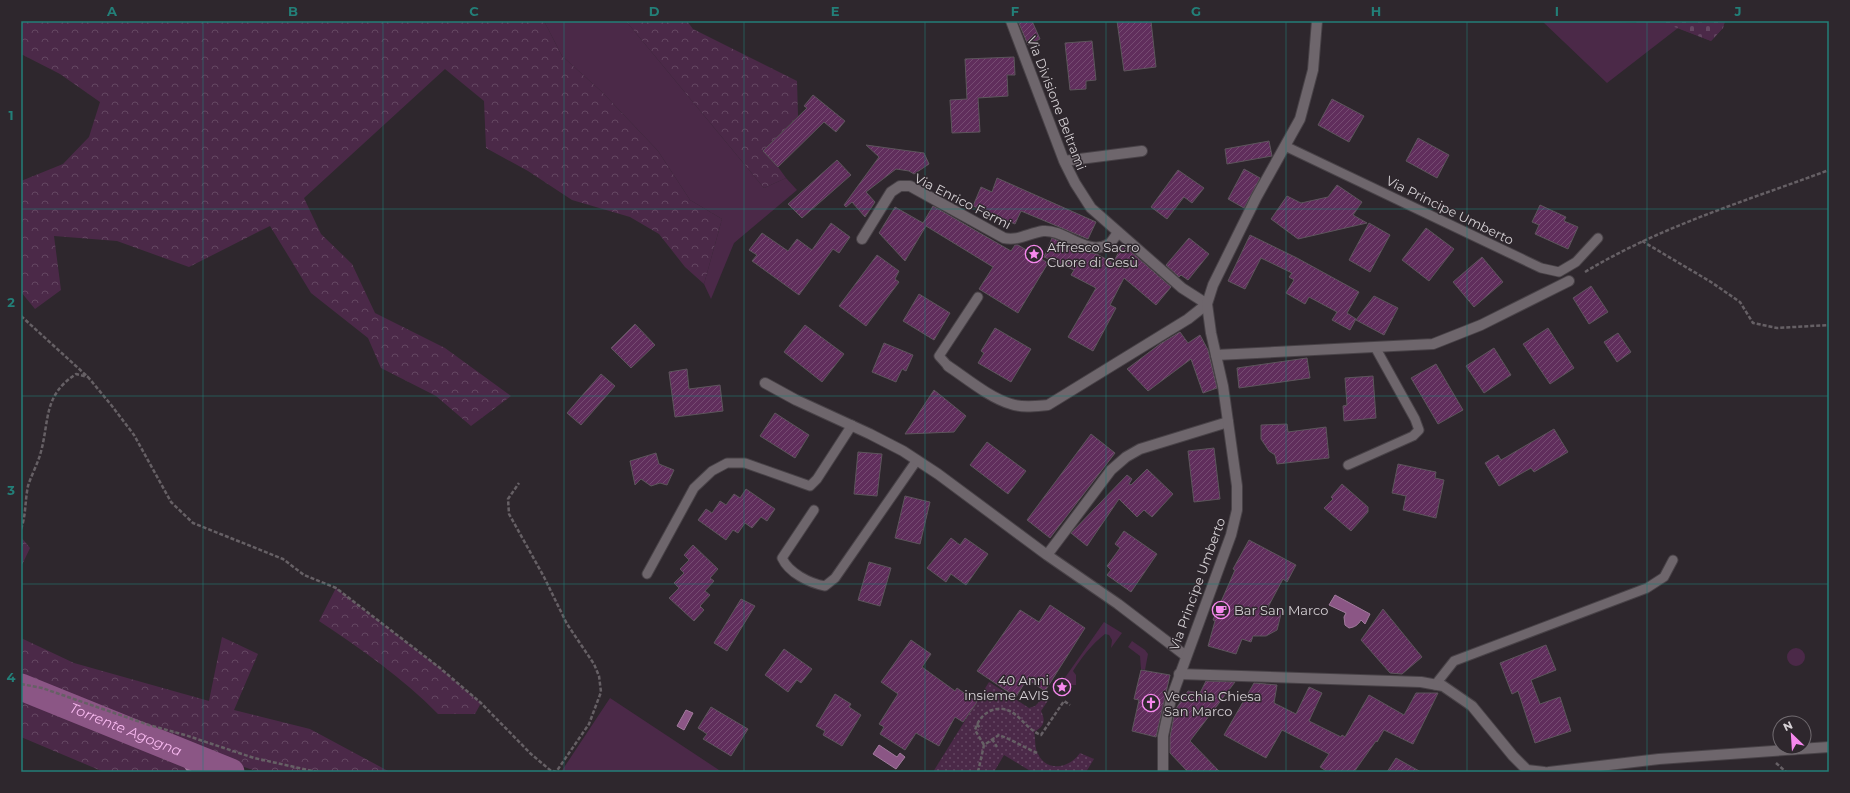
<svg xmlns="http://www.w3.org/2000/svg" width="1850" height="793" font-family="Montserrat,sans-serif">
<defs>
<pattern id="forest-crowns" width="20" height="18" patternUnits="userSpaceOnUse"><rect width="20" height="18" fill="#4b2948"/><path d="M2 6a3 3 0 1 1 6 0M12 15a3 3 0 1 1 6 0" fill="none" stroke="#644762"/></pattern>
<pattern id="cemetery-stones" width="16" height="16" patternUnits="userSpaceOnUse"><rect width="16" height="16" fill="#4b2948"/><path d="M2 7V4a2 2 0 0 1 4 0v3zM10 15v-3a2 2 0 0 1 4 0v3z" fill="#644762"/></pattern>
<pattern id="park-dots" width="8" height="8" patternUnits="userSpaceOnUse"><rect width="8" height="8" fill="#4b2948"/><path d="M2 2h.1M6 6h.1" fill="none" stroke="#644762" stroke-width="1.8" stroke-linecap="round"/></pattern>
<pattern id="building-hatch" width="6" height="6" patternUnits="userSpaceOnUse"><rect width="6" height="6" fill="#602e5c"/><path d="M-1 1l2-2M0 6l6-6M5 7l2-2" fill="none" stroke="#764b72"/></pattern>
</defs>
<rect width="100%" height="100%" fill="#2e272d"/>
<path fill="#4b2948" d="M544 21H626L764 188 786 178 797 190 734 243 711 299 704 284 722 219 690 200 658 151 603 93 562 56Z
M1542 21H1600L1636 23 1637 21H1725L1723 28 1711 41 1678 28 1607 83Z
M1104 622 1122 633 1111 648 1112 640 1109 635 1105 634C1092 644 1082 657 1073 671L1076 675V685H1069L1063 693 1057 689Z
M1132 641 1145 650 1148 654 1145 670 1141 669 1140 656 1128 647Z
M1787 657a9 9 0 1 1 18 0a9 9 0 1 1-18 0Z
M610 698 722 772H561Z"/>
<path fill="url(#forest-crowns)" d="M21 21H544L562 56 603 93 658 151 690 200 722 219 704 284 685 267 659 234 630 217 572 200 528 171 486 148 484 101 445 69 304 198 321 234 352 264 375 313 445 348 511 396 471 426 436 396 381 368 368 338 311 293 270 226 189 267 117 241 54 236 61 290 35 309 21 292V181L63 164 89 137 100 102 60 74 21 54Z
M626 21H687L693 29 797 81 798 116 763 151 778 167 786 178 764 188Z
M21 537 30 548 21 567Z
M336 588 440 668 481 703 475 714H438C403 678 361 649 319 621Z
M222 637 258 654 234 710 310 729 390 772H259L21 692V638L74 663 209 701Z
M21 696 250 772H104L21 737Z"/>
<path fill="url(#cemetery-stones)" d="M1665 21H1725L1723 28 1711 41 1664 23Z"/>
<path fill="url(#park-dots)" d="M989 682 1029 708 1035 706 1045 696 1049 699 1041 711C1046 721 1044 727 1034 732 1036 739 1034 747 1038 754 1047 773 1070 768 1080 753L1094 759 1086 772H1032L1004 755 994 772H933Z"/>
<path fill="#8b5685" stroke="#a27b9d" d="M1335 595 1370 614 1365 624 1361 620C1358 625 1355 627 1349 628L1345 625 1344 617 1346 613 1329 605Z
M686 710 693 713 684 730 677 726Z
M879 745 897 757 900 753 905 757 896 769 873 754Z"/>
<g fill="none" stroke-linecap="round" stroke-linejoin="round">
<path stroke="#a27b9d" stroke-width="4.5" d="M176 750 190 772"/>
<path stroke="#8b5685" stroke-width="27" id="s1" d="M21 687 231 772"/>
</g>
<path fill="url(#building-hatch)" stroke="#5d555c" d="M1018 21H1032L1040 39 1028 45Z
M1117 21H1151L1156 67 1124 71Z
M1092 41 1096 80 1086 81V89L1070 90 1065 43Z
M1014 57 1015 75H1007L1008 96 978 98 980 132 952 133 950 100 967 99 965 59Z
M813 95 845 121 836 132 824 122 778 167 763 151 807 108 804 106Z
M1332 99 1364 116 1349 142 1318 125Z
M1418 138 1449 155 1437 178 1406 161Z
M1269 141 1272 156 1227 164 1225 149Z
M866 145 924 153 929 164 914 174 909 171 896 169 866 192 875 202 865 217 852 202 846 207 844 205 879 157Z
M837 160 851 175 802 218 788 204Z
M1244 169 1260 178 1244 208 1228 199Z
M1178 170 1204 188 1192 203 1184 197 1167 219 1151 207Z
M997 178 1096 222 1088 239 1021 211 1015 224 973 206 981 187 992 192Z
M1337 185 1362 202 1353 215 1367 223 1298 239 1271 219 1287 196 1301 203 1328 197Z
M1540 205 1566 217 1564 221 1578 227 1568 249 1535 234 1539 225 1532 222Z
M933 206 1011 251 1015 245H1018L1048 263 1018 313 979 289 993 267 926 226 905 261 879 233 895 207 923 223Z
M831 223 850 237 839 253 833 249 799 295 752 261 757 255 749 250 762 233 788 251 797 239 812 250Z
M1369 223 1390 235 1370 272 1349 260Z
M1426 228 1454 249 1429 281 1402 260Z
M1250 235 1297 258 1359 292 1347 313 1356 319 1350 330 1332 320 1337 312 1309 297 1305 304 1286 293 1294 280 1289 277 1292 273 1261 258 1245 289 1228 281Z
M1052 238 1082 251 1097 254 1113 263 1122 246 1129 250 1171 287 1156 305 1124 278 1110 305 1116 308 1093 351 1068 337 1096 288 1071 275 1074 270 1044 257Z
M1189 238 1209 254 1188 280 1181 275 1179 277 1166 265Z
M877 255 899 271 895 279 899 282 866 326 839 306Z
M1482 257 1503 282 1474 307 1453 282Z
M1591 286 1608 312 1589 324 1573 298Z
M919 294 950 313 934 340 903 321Z
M1374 296 1398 308 1384 335 1356 320Z
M635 324 655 345 631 368 611 348Z
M805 325 844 354 822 382 784 352Z
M995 328 1031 349 1011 382 978 363 984 353 981 351Z
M1548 328 1574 368 1550 384 1523 344Z
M1180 332 1188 343 1200 335 1208 350 1217 388 1203 393 1191 359 1148 391 1127 369 1160 344Z
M1618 333 1631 352 1617 362 1604 342Z
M884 343 913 355 906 371 902 369 896 382 872 372Z
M1494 348 1511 375 1484 393 1466 366Z
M1307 358 1310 378 1239 388 1237 368Z
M1436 364 1463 410 1438 424 1411 378Z
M687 369 689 389 720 385 723 411 675 417 669 372Z
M601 374 615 386 581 425 567 413Z
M1373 376 1376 418 1344 421 1343 406 1347 405 1345 378Z
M934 390 966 416 954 432 905 434Z
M775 413 809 435 795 458 760 436Z
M1287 424 1288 432 1326 427 1329 458 1277 464 1275 455 1269 451 1261 439V425Z
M1554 429 1568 452 1534 472 1531 468 1499 486 1485 463 1498 455 1501 460Z
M1091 434 1115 453 1050 538 1027 520Z
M987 442 1026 471 1008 494 970 465Z
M1214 448 1220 499 1194 502 1188 451Z
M858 452 882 454 877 496 854 494Z
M656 453 659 464 674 470 667 485 660 483 651 486 641 479 635 485 630 461Z
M1398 464 1436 472 1435 478 1444 480 1436 518 1403 510 1406 496 1392 493Z
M1147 469 1173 494 1152 517 1144 510 1137 517 1119 499 1087 546 1071 533 1127 475 1132 479 1129 484 1131 485Z
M1342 484 1368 507V512L1351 531 1324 508 1333 499 1331 497Z
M746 489 775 509 767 521 761 517 752 528 745 523 738 533 733 530 726 540 698 520 706 509 712 513 720 501 726 505 734 494 740 498Z
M905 496 930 502 920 544 895 538Z
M1124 531 1157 554 1131 592 1107 575 1111 570 1107 566 1120 548 1115 544Z
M951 538 960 545 965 538 988 554 966 585 951 574 946 582 927 568Z
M1249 540 1296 565 1287 582 1283 579 1268 607 1282 610 1277 630 1266 636H1253L1251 642 1242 639 1236 654 1208 646 1215 621 1213 620 1235 570 1233 569Z
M693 545 718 569 710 578 714 581 705 591 710 595 700 606 704 610 694 621 669 598 679 588 674 583 684 573 680 569 689 560 684 555Z
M869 562 891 568 880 606 858 600Z
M741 599 755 606 727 651 714 643Z
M1050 605 1085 628 1045 691 1027 679 1016 697 977 671 1020 610 1039 622Z
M1383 609 1422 657 1402 674 1390 673 1361 640Z
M911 640 931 654 922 667 955 691 957 688 977 702 963 722 955 717 939 746 916 733 905 750 880 734 884 727 879 724 898 694 881 682Z
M1546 645 1556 670 1531 680 1540 704 1560 697 1571 731 1535 743 1518 691 1512 694 1500 663Z
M784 649 812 669 801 683 797 680 788 692 765 675Z
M1141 670 1170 675 1156 737 1132 731 1139 700 1134 699Z
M1206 681 1235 682 1190 741 1220 772H1188L1170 753V737L1175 710 1188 691 1200 693Z
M1254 683 1277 685 1274 703 1296 714 1309 687 1322 693 1309 721 1341 737 1342 735 1345 737 1369 695 1404 715 1416 693H1438L1413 744 1384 730 1377 742 1376 741 1354 772H1328L1320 767 1329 754 1282 730 1266 758 1224 735Z
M835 694 851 704 849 707 861 715 842 746 823 735 825 731 816 726Z
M711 707 748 729 731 756 703 739 707 734 698 728Z
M1396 758 1421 772H1387Z"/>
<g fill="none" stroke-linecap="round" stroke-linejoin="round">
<defs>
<path id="service" d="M1285 146 1541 268 1559 272 1576 262 1598 238
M948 366 939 356 978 297
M1348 465 1413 436 1419 430 1415 419 1375 347
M814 510 782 558C789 573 809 583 825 586L835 578 917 460
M647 574 694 488 712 471 727 463H745L810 486 817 479 852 425
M1435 685 1454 661 1647 588 1664 577 1673 560"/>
<path id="minor" d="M1064 161 1142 151
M862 239 891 192 900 186H910L1004 238C1019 241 1029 233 1043 231 1065 229 1087 257 1109 244 1112 242 1116 235 1118 232
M1216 355 1433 344 1481 325 1569 281
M948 366C966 378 990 398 1011 404 1023 408 1036 406 1048 405L1188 319 1207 304 1182 288 1091 208 1075 183 1064 161 1011 21
M765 383 796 400 870 434 903 451 938 474 1047 555 1118 604 1186 656
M1047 555 1111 470 1126 457 1140 449 1228 422
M1179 674 1421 682 1443 686 1472 706 1513 756 1527 770 1544 772
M1549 772 1659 759 1829 747"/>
<path id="tertiary" d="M1163 772V736L1171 699 1231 535 1237 510V486L1223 386 1211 333 1207 304 1213 285 1256 198 1300 119 1313 70 1317 21"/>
</defs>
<use href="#service" stroke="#484247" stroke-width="11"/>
<use href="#minor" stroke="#484247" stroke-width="12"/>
<use href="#tertiary" stroke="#484247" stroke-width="12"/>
<path stroke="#666065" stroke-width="2.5" stroke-dasharray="4 2" stroke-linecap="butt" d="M1642 241 1711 282 1740 302 1753 323 1777 328 1829 325
M1585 272C1661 226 1746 201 1829 170
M21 316 88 377 112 406 134 435 171 502 193 523 283 559 304 575 336 588 440 668 481 703 531 754 550 770 556 772 589 724 601 692 599 676 594 664 567 624 544 577 509 514 508 499 519 483
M21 529C26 516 25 500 28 486 31 476 37 465 40 455 50 422 42 396 76 374L88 377
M21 684 42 688 149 725 185 735 254 758 317 772
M977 724 981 729
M992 739 997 747
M984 745 975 730C978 721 982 715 990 711 1015 701 1022 728 1041 735L1064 701 1070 705
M1776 763 1786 772
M978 772 984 745 999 735C1012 740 1024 747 1037 753"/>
<use href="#service" stroke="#6e666c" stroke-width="9"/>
<use href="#minor" stroke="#6e666c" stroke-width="10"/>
<use href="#tertiary" stroke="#6e666c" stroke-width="10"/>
</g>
<path fill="none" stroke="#237f78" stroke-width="1" stroke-opacity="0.55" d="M203 21V772M383 21V772M564 21V772M744 21V772M925 21V772M1106 21V772M1286 21V772M1467 21V772M1647 21V772M21 209H1829M21 396H1829M21 584H1829"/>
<defs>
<symbol id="sight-ring" viewBox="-11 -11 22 22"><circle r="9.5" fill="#2e272d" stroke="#f688ed" stroke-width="1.5"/><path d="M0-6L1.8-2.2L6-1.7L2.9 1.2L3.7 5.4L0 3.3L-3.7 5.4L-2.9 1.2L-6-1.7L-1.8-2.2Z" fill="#f688ed"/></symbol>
<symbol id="cafe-ring" viewBox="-11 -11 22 22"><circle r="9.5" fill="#2e272d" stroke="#f688ed" stroke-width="1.5"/><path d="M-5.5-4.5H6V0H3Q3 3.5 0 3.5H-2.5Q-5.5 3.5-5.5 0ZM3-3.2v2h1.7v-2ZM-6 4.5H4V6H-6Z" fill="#f688ed"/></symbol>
<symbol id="church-ring" viewBox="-11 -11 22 22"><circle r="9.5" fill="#2e272d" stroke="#f688ed" stroke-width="1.5"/><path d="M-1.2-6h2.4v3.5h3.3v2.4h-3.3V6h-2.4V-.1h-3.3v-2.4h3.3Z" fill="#f688ed"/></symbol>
</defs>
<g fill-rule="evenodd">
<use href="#sight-ring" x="1024" y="244" width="20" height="20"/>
<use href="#cafe-ring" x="1211" y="600" width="20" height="20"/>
<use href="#sight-ring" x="1052" y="677" width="20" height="20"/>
<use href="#church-ring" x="1141" y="693" width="20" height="20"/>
</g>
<g text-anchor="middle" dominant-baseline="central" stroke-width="3" stroke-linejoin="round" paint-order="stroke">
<g font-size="13" fill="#d6d1d5" stroke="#2e272d">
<text transform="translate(1057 103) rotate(69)">Via Divisione Beltrami</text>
<text transform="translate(963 201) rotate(27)">Via Enrico Fermi</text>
<text transform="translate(1450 210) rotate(26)">Via Principe Umberto</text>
<text transform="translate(1197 584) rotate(-70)">Via Principe Umberto</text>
</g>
<g font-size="13" fill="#d6d1d5" stroke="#2e272d" text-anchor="start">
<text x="1047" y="247">Affresco Sacro<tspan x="1047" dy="15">Cuore di Gesù</tspan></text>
<text x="1234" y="610">Bar San Marco</text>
<text x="1049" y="680" text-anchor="end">40 Anni<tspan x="1049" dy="15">insieme AVIS</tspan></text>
<text x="1164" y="696">Vecchia Chiesa<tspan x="1164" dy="15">San Marco</tspan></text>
</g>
<g font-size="14" font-style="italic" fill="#f8b9f0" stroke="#2e272d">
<text stroke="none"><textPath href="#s1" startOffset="113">Torrente Agogna</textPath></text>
</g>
</g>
<rect width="1850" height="793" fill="none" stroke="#2e272d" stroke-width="44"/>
<g transform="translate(1792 735) rotate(335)"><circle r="19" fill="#2e272d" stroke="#716b70"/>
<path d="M0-3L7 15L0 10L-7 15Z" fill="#f688ed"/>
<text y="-6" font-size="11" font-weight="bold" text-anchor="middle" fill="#d6d1d5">N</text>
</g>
<rect x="22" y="22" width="1806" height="749" fill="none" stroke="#237f78" stroke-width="1.5"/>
<g font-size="13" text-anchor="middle" font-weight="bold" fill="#237f78">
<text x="112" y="16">A</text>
<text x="293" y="16">B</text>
<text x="474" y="16">C</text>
<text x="654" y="16">D</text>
<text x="835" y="16">E</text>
<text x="1015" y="16">F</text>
<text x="1196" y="16">G</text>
<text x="1376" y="16">H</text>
<text x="1557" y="16">I</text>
<text x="1738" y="16">J</text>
<text x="11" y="120">1</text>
<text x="11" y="307">2</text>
<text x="11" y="495">3</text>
<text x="11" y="682">4</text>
</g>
</svg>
